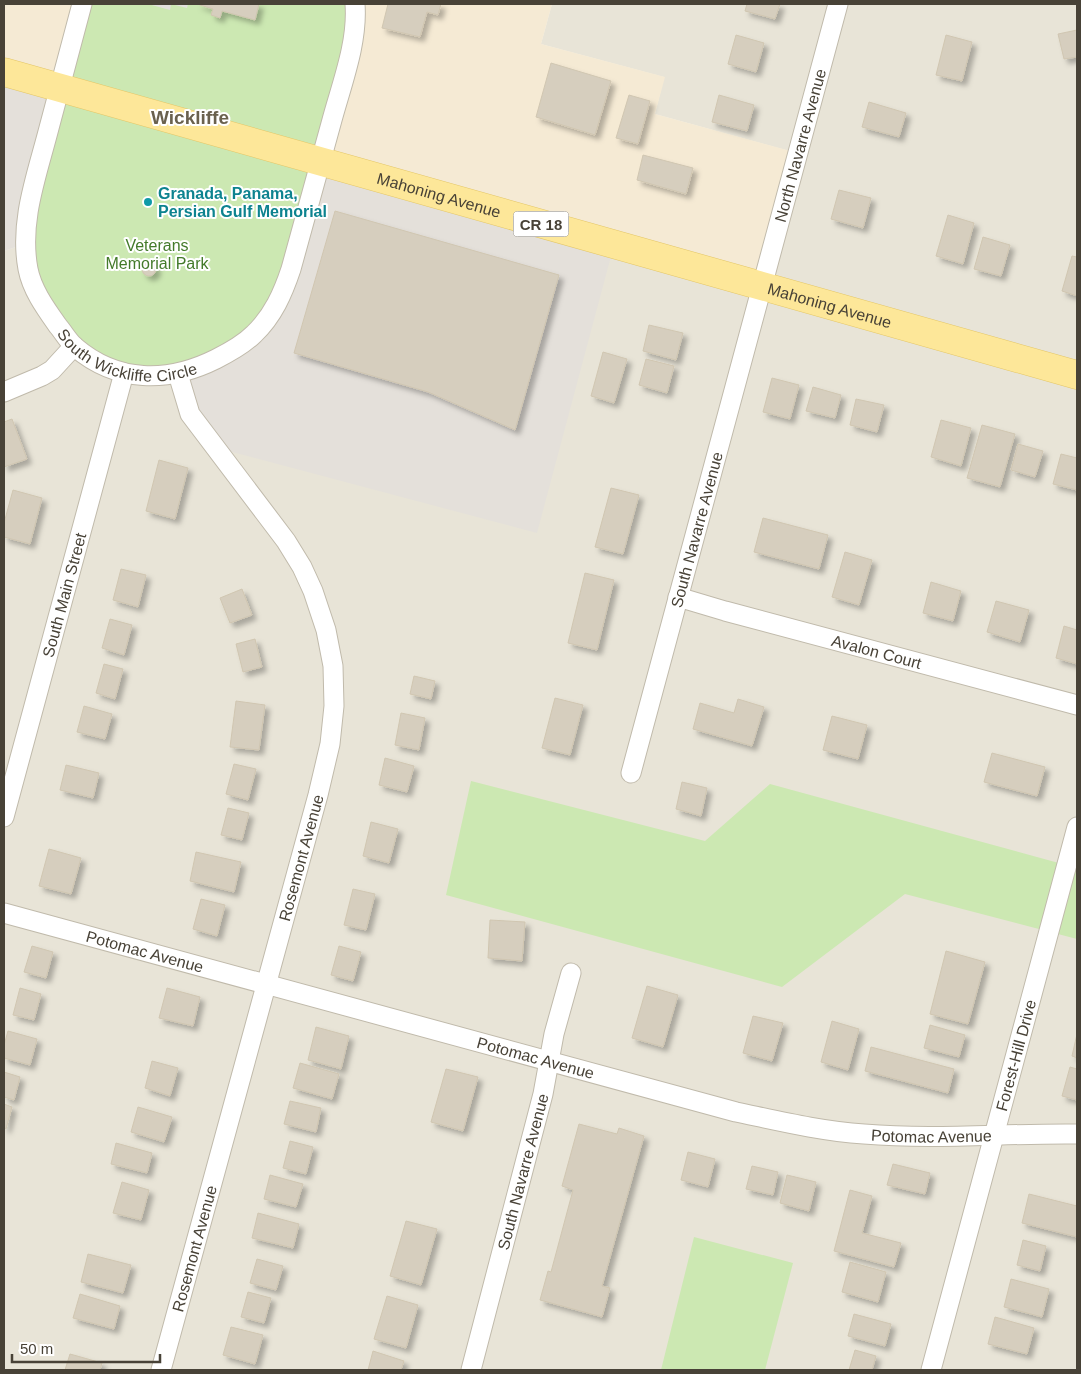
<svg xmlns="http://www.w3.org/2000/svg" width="1081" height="1374" font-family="Arial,sans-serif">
<defs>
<filter id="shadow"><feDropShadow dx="4.5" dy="4.5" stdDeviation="2.5" flood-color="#0004"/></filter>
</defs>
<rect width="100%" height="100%" fill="#f4f1e9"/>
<path fill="#e8e4d7" d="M552 4H1077V1370H4V251L25 244 614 245 797 153 655 114 664 77 541 44Z"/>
<path fill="#f5ead4" d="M4 4H82L60 88 4 72Z
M355 4H552L541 44 665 77 655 114 798 153 762 286 320 161Z"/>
<path fill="#e4e0da" d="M4 72 60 88 25 244 4 251Z
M320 161 614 245 537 533 217 448 178 374Z"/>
<path fill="#cce8b2" d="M82 4H355L291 269 255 334 178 374 105 366 49 314 25 244Z
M471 781 705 841 770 784 1077 868V939L905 894 782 987 446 895Z
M694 1237 793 1263 765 1370H661Z"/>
<path fill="#e3e1dd" d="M148 4H188L187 8 171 4 170 10Z"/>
<path fill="#d6cebe" stroke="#d0c6b1" filter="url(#shadow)" d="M197 4H259L255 20 222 11 220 18 211 15 213 9Z
M388 4H441L438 15 427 12 420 37 382 28Z
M747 4H780L775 19 745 11Z
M1077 30V57L1064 59 1058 34Z
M736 35 764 43 756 72 728 64Z
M946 35 972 42 962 81 936 75Z
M551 63 611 81 595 135 536 117Z
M629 95 650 101 638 144 616 138Z
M719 95 754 105 747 131 712 122Z
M869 102 906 113 899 137 862 127Z
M643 155 693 168 686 194 637 180Z
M839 190 871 198 863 228 831 219Z
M335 211 559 275 515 430 428 392 294 353Z
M948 215 974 223 963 264 936 256Z
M983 237 1010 245 1001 276 974 269Z
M1072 256 1077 257V296L1062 291Z
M142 269a7 7 0 1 1 14 0a7 7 0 1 1-14 0Z
M649 325 683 333 676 360 643 351Z
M603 352 627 359 614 403 591 396Z
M646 359 674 366 667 393 639 385Z
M772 378 799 385 790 419 763 412Z
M813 387 841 395 835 418 806 411Z
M856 399 884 405 877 432 850 425Z
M12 419 27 459 4 467V422Z
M941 420 971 428 961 466 931 457Z
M982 425 1015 434 1000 487 967 478Z
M1018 444 1043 451 1035 477 1011 470Z
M1061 454 1077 458V490L1053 484Z
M159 460 188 468 175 519 146 511Z
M611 488 639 495 623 554 595 547Z
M13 490 42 498 30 544 4 537V523Z
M763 518 828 535 819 569 754 552Z
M845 552 872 560 859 605 832 597Z
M121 569 146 575 138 607 113 600Z
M585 573 614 580 597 650 568 643Z
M931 582 961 591 953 621 923 613Z
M242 589 252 615 230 623 220 598Z
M996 601 1029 610 1020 642 987 632Z
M110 619 132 625 124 655 102 648Z
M1064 626 1077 630V664L1056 658Z
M255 639 262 667 243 672 236 644Z
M104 664 123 669 115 699 96 693Z
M414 676 435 681 431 699 410 694Z
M555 698 583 705 570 755 542 748Z
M738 699 764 707 752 746 693 729 700 703 734 713Z
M236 701 265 705 259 750 230 747Z
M84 706 112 714 105 739 77 732Z
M401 713 425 718 419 750 395 745Z
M832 716 867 725 858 759 823 750Z
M992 753 1045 767 1037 796 984 782Z
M385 758 414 766 407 792 379 785Z
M234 764 256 769 248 800 226 794Z
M66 765 99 773 93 798 60 790Z
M682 782 707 788 701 816 676 809Z
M228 808 249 813 242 840 221 835Z
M371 822 398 829 389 863 363 856Z
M49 849 81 858 71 894 39 886Z
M196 852 241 862 234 892 190 881Z
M353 889 375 894 366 930 344 925Z
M201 899 225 905 217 936 193 929Z
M490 920 525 922 522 961 488 958Z
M32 946 53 952 46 978 24 972Z
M339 946 361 952 353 981 331 975Z
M946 951 985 962 968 1024 930 1014Z
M647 986 678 995 663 1047 632 1038Z
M20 988 41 994 34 1020 13 1015Z
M167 988 200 997 193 1026 159 1018Z
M753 1016 783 1023 772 1061 743 1053Z
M832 1021 859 1029 848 1070 821 1062Z
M930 1025 965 1035 959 1057 924 1048Z
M316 1027 349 1036 341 1069 308 1060Z
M8 1031 37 1039 30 1065 4 1058V1045Z
M1077 1034V1058L1072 1056Z
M871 1047 954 1069 948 1093 865 1071Z
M152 1061 178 1068 170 1096 145 1088Z
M300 1063 339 1074 332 1099 293 1088Z
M1070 1067 1077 1069V1100L1062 1096Z
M446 1069 478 1077 463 1131 431 1122Z
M4 1072 20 1077 14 1100 4 1097Z
M290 1101 321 1108 316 1132 284 1124Z
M4 1104 12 1107 6 1129 4 1128Z
M138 1107 172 1117 164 1142 131 1132Z
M579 1124 617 1134 619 1128 644 1136 602 1286 610 1288 602 1317 540 1300 548 1271 551 1272 573 1190 562 1186Z
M290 1141 313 1147 306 1174 283 1168Z
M116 1143 152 1153 147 1173 111 1164Z
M688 1152 715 1159 708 1187 681 1180Z
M893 1164 930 1173 925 1194 887 1185Z
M752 1166 778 1172 773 1195 746 1189Z
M270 1175 303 1184 296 1207 264 1199Z
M787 1175 816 1182 809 1211 780 1203Z
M122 1182 149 1190 141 1220 113 1213Z
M850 1190 872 1196 862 1233 901 1243 894 1267 834 1251Z
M1029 1194 1077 1206V1237L1022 1223Z
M258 1213 299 1224 293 1248 252 1238Z
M406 1221 437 1229 421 1285 390 1276Z
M1023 1240 1046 1246 1040 1271 1017 1265Z
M88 1254 131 1265 123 1293 81 1282Z
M257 1259 283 1266 276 1290 250 1283Z
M850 1262 886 1272 878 1302 842 1292Z
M1011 1279 1049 1289 1042 1317 1004 1307Z
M248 1292 271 1298 264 1323 241 1317Z
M80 1294 120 1306 114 1329 73 1318Z
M387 1296 418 1305 406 1348 374 1339Z
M854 1314 891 1324 885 1346 848 1336Z
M995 1317 1034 1328 1027 1354 988 1344Z
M231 1327 263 1335 255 1364 223 1355Z
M855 1350 876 1356 872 1370H849Z
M373 1351 404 1361 401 1370H368Z
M70 1354 102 1363 100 1370H65Z"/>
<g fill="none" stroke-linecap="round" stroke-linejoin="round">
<defs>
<g id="minor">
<path id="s1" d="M82 4C71 45 60 87 49 128 37 175 19 221 28 269 32 290 46 309 58 326 64 333 68 341 75 347 117 383 168 383 216 359 230 352 243 345 254 334 273 316 283 293 291 269 305 219 318 170 332 120 342 83 358 42 355 4"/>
<path d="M4 392 42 376 52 370 74 346"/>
<path id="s2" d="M678 597 725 611 1077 705"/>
<path id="s3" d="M631 773 838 4"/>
<path id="s4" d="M4 817 124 373"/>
<path id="s5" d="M4 913 736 1112C779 1121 820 1131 864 1134 935 1140 1006 1133 1077 1134"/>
<path id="s6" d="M161 1370 318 795 330 744 334 706 333 666 326 630 313 591 302 567 286 541 190 414 178 374"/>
<path id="s7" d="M471 1370 543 1094 554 1034 571 973"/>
<path id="s8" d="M931 1370 1077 827"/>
</g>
<g id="primary">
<path id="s9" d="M4 72 1077 375"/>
</g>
</defs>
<use href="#minor" stroke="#c0baab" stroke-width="21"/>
<use href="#primary" stroke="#e3c668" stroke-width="29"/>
<use href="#minor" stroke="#fff" stroke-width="19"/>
<use href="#primary" stroke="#fde799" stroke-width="28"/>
</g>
<circle fill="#0f9aa8" stroke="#fff" stroke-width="2" cx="148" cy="202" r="5"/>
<g text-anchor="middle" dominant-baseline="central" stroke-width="4" stroke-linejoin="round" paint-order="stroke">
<rect fill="#fff" stroke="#7f7b73" stroke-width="1" x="513.5" y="211.5" width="55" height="25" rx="4"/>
<g font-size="15" font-weight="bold" fill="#484237">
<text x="541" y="224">CR 18</text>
</g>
<g font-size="16" fill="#484237" stroke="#fff">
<text stroke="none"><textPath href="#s3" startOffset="650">North Navarre Avenue</textPath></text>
<text stroke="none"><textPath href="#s9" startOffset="452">Mahoning Avenue</textPath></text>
<text stroke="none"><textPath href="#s9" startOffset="858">Mahoning Avenue</textPath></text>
<text stroke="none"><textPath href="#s1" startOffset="418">South Wickliffe Circle</textPath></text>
<text stroke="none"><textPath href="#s3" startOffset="252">South Navarre Avenue</textPath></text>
<text stroke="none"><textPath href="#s4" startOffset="230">South Main Street</textPath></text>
<text stroke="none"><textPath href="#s2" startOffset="206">Avalon Court</textPath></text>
<text stroke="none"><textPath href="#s6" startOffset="531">Rosemont Avenue</textPath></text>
<text stroke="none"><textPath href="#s5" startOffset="146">Potomac Avenue</textPath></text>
<text stroke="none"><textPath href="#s8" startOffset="326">Forest-Hill Drive</textPath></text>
<text stroke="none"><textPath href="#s5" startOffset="551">Potomac Avenue</textPath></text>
<text stroke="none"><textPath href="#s5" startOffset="956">Potomac Avenue</textPath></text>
<text stroke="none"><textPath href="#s7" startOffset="205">South Navarre Avenue</textPath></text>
<text stroke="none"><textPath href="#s6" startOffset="126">Rosemont Avenue</textPath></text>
</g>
<g font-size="16" font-weight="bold" fill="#0d838f" stroke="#fff" text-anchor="start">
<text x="158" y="193">Granada, Panama,<tspan x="158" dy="18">Persian Gulf Memorial</tspan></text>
</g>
<g font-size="16" fill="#437a2a" stroke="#fff">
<text x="157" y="245">Veterans<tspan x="157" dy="18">Memorial Park</tspan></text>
</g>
<g font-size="19" font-weight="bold" fill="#6a614e" stroke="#fff">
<text x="190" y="117">Wickliffe</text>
</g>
</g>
<rect width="1081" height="1374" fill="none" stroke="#484237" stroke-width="10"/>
<path d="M12 1354v8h148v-8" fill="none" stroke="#484237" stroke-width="2.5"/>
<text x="20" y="1354" font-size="15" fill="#484237" stroke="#ffffff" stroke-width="4" paint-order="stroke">50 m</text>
</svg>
